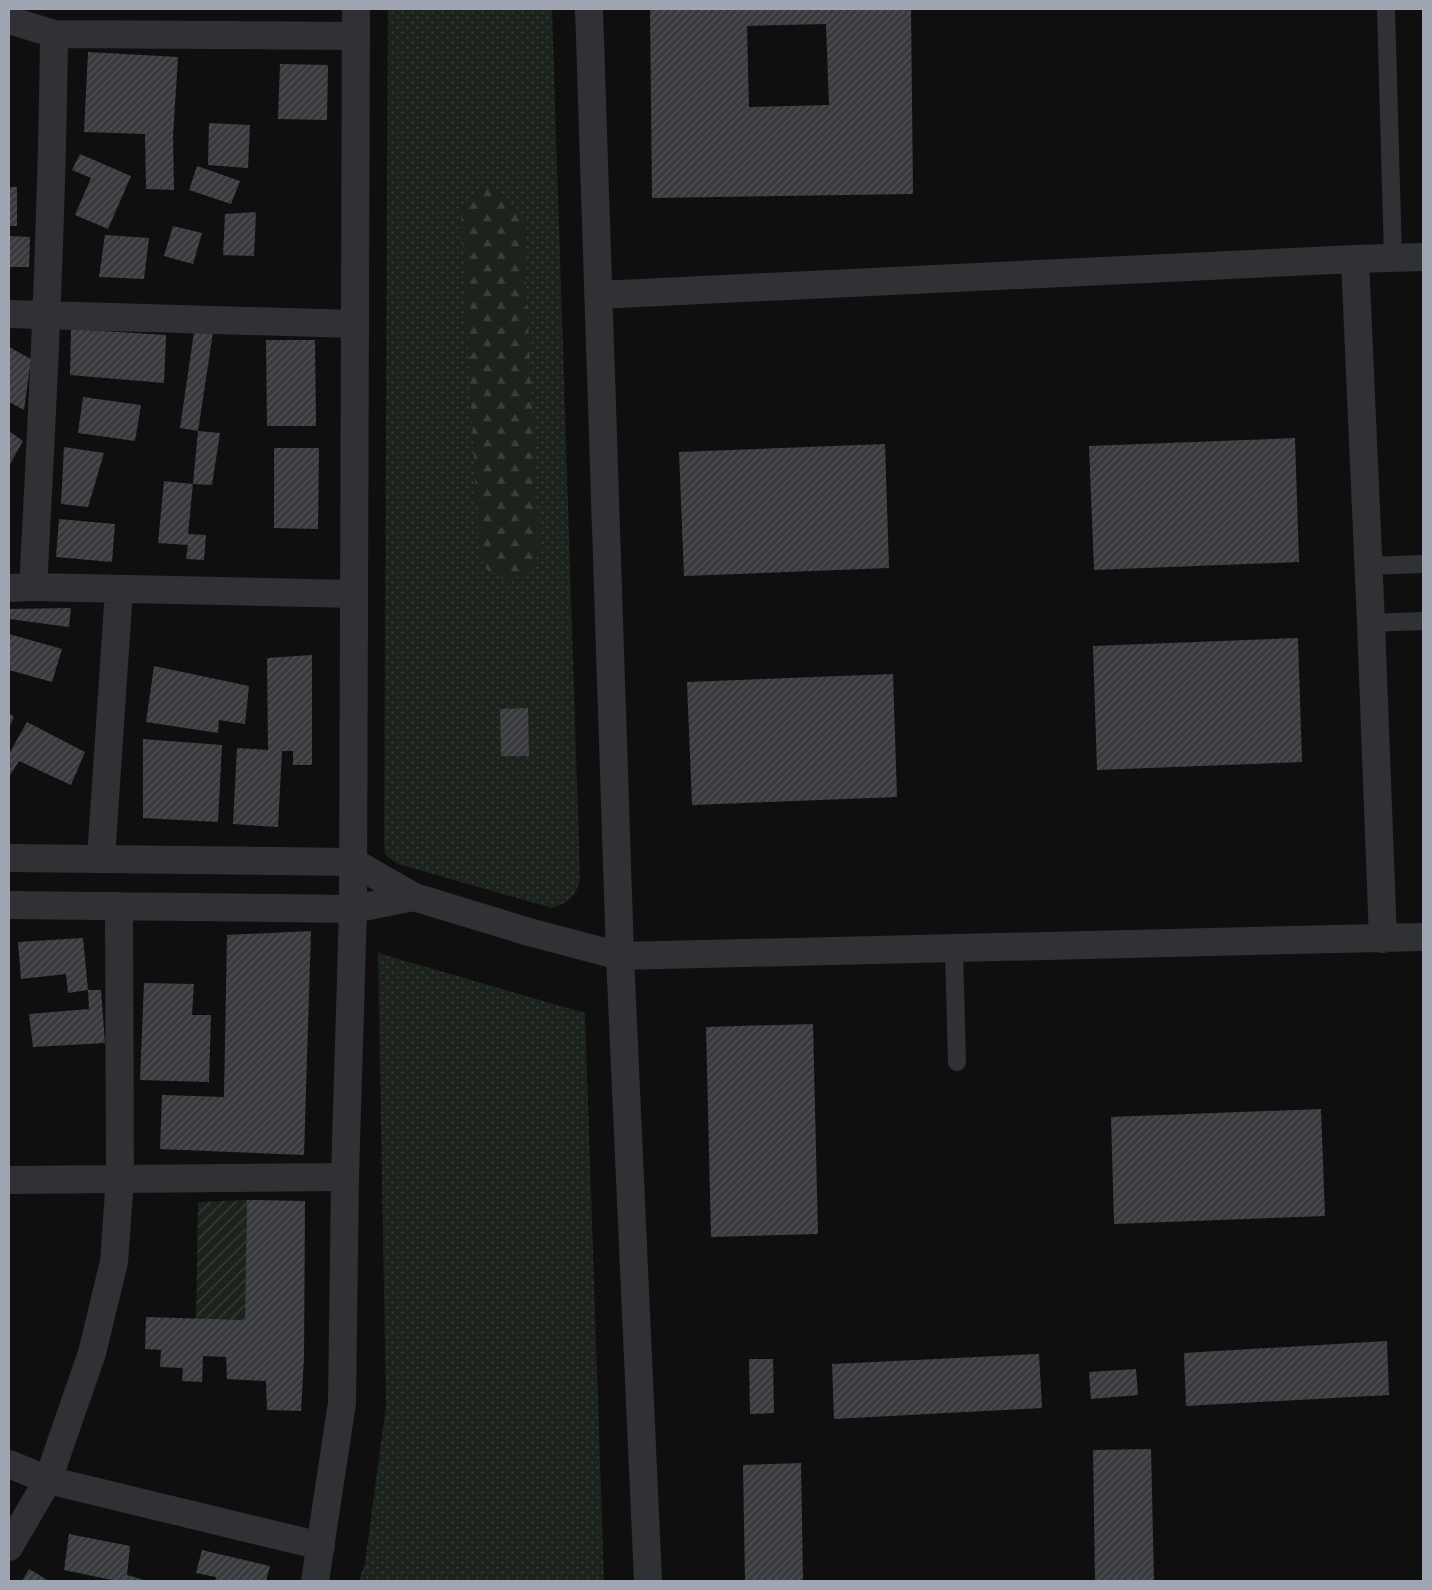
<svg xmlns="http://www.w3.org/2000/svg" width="1432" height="1590" font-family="'DejaVu Sans',sans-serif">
<defs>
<pattern id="grass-dots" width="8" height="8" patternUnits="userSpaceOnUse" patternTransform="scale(1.25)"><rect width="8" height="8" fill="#1b231c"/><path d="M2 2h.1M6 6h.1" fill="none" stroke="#39403b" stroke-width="1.8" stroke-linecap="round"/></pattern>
<pattern id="forest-firs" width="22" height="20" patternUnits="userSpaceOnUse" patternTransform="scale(1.25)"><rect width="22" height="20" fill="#1b231c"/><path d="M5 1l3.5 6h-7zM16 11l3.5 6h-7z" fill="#39403b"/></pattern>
<pattern id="garden-furrows" width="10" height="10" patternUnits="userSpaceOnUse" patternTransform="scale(1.25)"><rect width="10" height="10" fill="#1b231c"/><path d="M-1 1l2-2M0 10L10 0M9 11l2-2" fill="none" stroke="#39403b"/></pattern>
<pattern id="building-hatch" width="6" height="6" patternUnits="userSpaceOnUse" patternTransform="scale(1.25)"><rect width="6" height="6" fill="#383a3e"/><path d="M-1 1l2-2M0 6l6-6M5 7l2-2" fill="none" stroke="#525458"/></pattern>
</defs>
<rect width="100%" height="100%" fill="#0f0f10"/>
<path fill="url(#grass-dots)" d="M388 9H552L580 877C577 896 570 902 552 908L398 864 385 855 384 842Z
M378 953 585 1013 604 1581H359L365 1563 386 1406Z"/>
<path fill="url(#forest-firs)" d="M488 188 509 199 523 219 539 544 536 562 518 577 505 580 487 570 479 552 461 211 473 194Z"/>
<path fill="url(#garden-furrows)" d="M247 1200 245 1320 196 1319 198 1202Z"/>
<path fill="url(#building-hatch)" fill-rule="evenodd" d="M650 9H911L913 194 652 198ZM826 24 829 105 749 107 747 26Z
M88 52 178 57 173 136 174 190 146 189 145 134 84 132Z
M280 64 328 65 327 120 278 119Z
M209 123 250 125 248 168 208 165Z
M80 154 131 176 108 229 75 215 91 178 72 170Z
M197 166 240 181 231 204 189 190Z
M9 187H17V226H9Z
M256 212 254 256 223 255 225 214Z
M173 226 202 233 193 264 164 256Z
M105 235 149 238 144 279 99 277Z
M9 236 30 237 29 267H9Z
M71 329 166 335 164 383 70 375Z
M194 332H213L198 431 180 428Z
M266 340H315L316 426H267Z
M9 347 31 359 24 410 9 402Z
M83 397 141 405 135 441 78 433Z
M9 431 23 441 9 466Z
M198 431 220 433 212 485 193 484Z
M1295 438 1299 562 1094 570 1089 446Z
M885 444 889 568 684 576 679 452Z
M64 447 104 453 88 507 61 504Z
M274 448H319L318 529 274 528Z
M164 481 193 484 188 534 206 535 204 560 186 559 188 545 158 543Z
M59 519 115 524 112 562 56 557Z
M71 608 69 627 9 619V609Z
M9 634 62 649 52 682 9 670Z
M1298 638 1302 762 1097 770 1093 646Z
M312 655V765H293V751H282L278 827 233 824 237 748 268 750 267 658Z
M154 666 249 686 245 724 219 720 218 733 146 722Z
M893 674 897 797 692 805 687 682Z
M528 708 529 756H501L500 709Z
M9 713 14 717 9 728Z
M27 722 85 752 71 785 19 761 9 777V754Z
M143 739 222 745 218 822 143 818Z
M311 931 304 1155 160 1149 162 1095 224 1097 227 935Z
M83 938 88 990 68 993 66 974 21 979 18 942Z
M144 983 194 984 192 1015H211L209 1082 140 1080Z
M88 990H101L105 1043 33 1047 29 1014 89 1009Z
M813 1024 818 1234 711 1237 706 1027Z
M1321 1109 1325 1216 1114 1224 1111 1117Z
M247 1200 305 1201 304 1357 301 1411 267 1410 266 1381 227 1379 226 1357 203 1356 202 1382 182 1381 183 1368 160 1367 161 1350 145 1349 146 1317 245 1320Z
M1387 1341 1389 1395 1186 1406 1184 1353Z
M1039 1354 1042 1408 834 1419 832 1364Z
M749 1359H773L774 1413 750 1414Z
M1136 1369 1138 1395 1091 1399 1089 1372Z
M1151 1449 1154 1581H1095L1093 1450Z
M801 1463 803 1581H745L743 1465Z
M69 1534 130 1546 127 1575 147 1581H117L64 1570Z
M202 1550 270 1566 266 1581H215L216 1577 196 1573Z
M29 1569 49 1581H22Z"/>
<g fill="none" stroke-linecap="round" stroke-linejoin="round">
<path stroke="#303135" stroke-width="18" d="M1386 9 1393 257
M1369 566 1423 564
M1371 623 1423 621
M954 949 957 1062"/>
<path stroke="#303135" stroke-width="28" d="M589 9 620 956 648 1581
M9 20 54 34 356 36
M1355 259 1423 257
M598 295 1355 259 1371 623 1383 939
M9 314 354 324
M33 587C43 402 52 219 54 34
M9 588 33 587 354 594
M9 858 353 862 414 897 529 932 620 956 1423 937
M101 859 119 590
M9 905 353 909 414 897
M9 1180 345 1177
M9 1464 48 1480 321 1546
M9 1547 48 1480 92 1353 114 1262 120 1179 119 906"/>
<path stroke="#303135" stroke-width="28" d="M315 1581 342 1403 345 1177 353 909 356 9"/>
</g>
<rect width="1432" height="1590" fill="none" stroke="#9fa5b2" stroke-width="20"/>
</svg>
